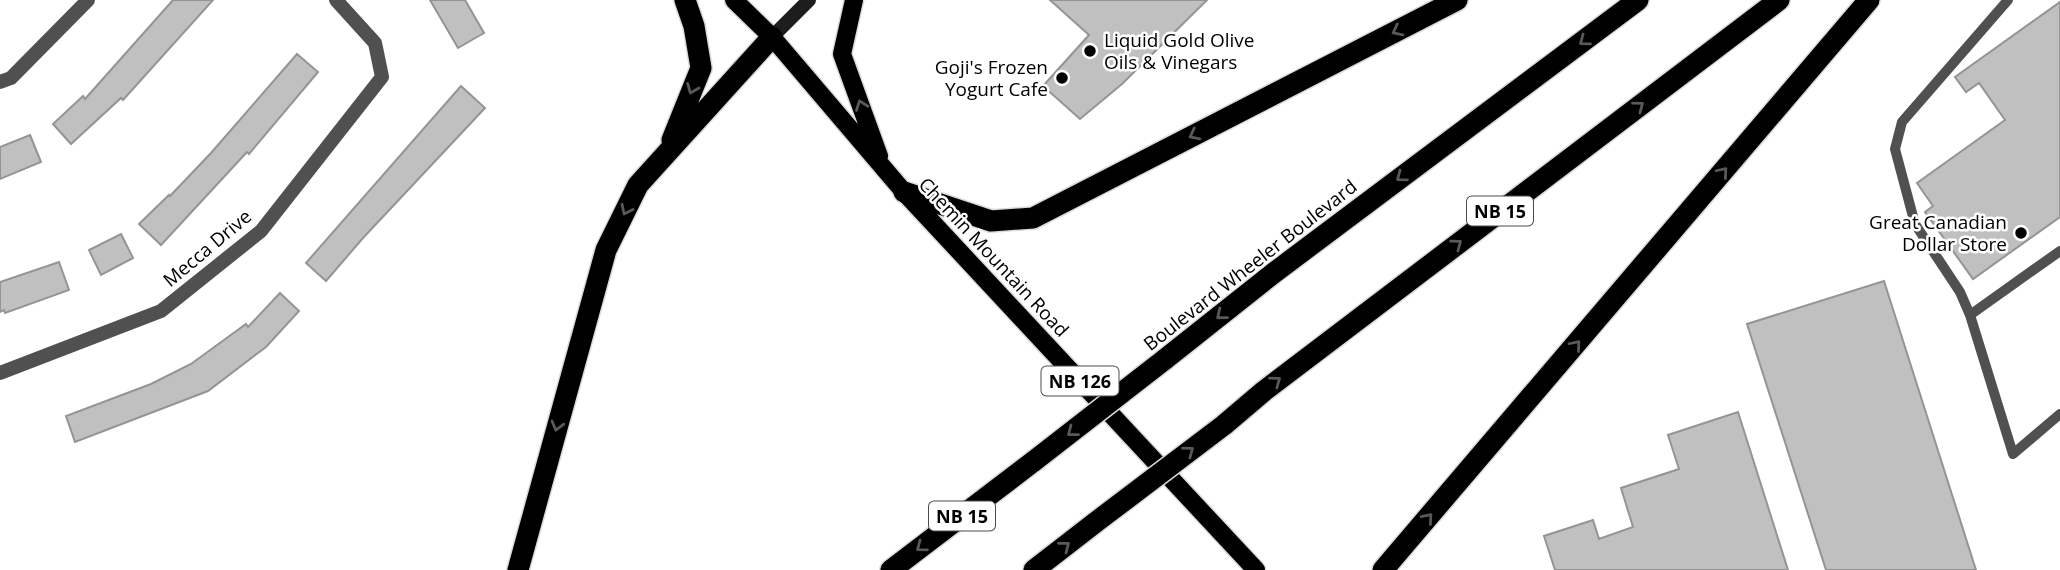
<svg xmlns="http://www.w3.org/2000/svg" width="2060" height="570" font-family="'Open Sans',sans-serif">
<rect width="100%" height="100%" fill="#fff"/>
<path fill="#c0c0c0" stroke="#949494" stroke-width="2" d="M173 0H213L123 100 121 98 71 144 53 124 83 96 85 99Z
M430 0H465L484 33 458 48Z
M1050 0H1207L1122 84 1080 119 1043 86 1089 35Z
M2060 2V217L1973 279 1925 212 1933 206 1917 183 2005 120 1979 83 1966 92 1955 77Z
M297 54 318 72 249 154 247 152 161 245 139 224 169 195 170 196 211 153Z
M461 86 485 108 363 238 326 281 306 263Z
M30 135 41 162 0 179V147Z
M121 234 133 258 101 275 89 250Z
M59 262 69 290 5 313 4 310 0 312V282Z
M1884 281 1976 570H1826L1747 324Z
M280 293 299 311 266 347 208 391 75 442 66 416 151 384 191 364 246 324 248 327Z
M1738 412 1788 570H1555L1544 536 1593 520 1599 539 1633 527 1621 488 1679 469 1668 435Z"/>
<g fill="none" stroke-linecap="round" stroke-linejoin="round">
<defs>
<path id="primary" d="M734 0 772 37 904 192 1256 570
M854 0 842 54 879 156"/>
<path id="highway" d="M672 140 701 68 694 26 685 0
M904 192 991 221 1033 218 1457 0
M1164 360 1275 272 1638 0
M1224 425 1264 391 1779 0
M518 570 606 250 638 185 772 37
M891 570 1034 461
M1034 570 1096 522
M1383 570 1869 0"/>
</defs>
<use href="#primary" stroke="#dbdbdb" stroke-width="21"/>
<use href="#highway" stroke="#dbdbdb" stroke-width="24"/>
<path stroke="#505050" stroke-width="10" d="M2008 0 1902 122 1895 149 1915 224 1960 292 1970 315 2013 454 2060 414
M1970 315 2060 251"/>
<path stroke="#505050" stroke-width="14" d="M0 82 11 78 88 0
M0 373 161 311 261 231 382 77 375 43 336 0"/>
<path stroke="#1d1d1d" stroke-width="14" d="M772 37 809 0"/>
<use href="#primary" stroke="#000" stroke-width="18"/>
<use href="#highway" stroke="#000" stroke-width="21"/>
<defs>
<path id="highway-bridge" d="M1034 461 1164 360
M1096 522 1224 425"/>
</defs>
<use href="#highway-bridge" stroke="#dbdbdb" stroke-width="24" stroke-linecap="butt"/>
<use href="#highway-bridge" stroke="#000" stroke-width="21"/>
</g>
<defs><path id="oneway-chevron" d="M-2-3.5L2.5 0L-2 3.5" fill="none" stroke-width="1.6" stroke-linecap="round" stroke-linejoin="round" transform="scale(1.75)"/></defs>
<g stroke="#595959">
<use href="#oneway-chevron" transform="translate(1397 31) rotate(153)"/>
<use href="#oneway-chevron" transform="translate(1584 41) rotate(143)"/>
<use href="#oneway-chevron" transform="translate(692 89) rotate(112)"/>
<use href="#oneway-chevron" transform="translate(861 105) rotate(-110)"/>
<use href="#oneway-chevron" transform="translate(1639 106) rotate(-37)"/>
<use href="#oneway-chevron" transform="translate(1194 135) rotate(153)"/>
<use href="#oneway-chevron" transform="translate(1723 172) rotate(-50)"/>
<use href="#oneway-chevron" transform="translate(1401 177) rotate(143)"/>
<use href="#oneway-chevron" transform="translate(626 210) rotate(116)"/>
<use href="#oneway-chevron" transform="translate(1457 244) rotate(-37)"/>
<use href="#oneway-chevron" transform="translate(1221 315) rotate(141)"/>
<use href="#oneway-chevron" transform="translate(1576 345) rotate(-50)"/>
<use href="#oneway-chevron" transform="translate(1276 381) rotate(-37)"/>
<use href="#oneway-chevron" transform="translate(557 426) rotate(105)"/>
<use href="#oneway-chevron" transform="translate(1072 432) rotate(142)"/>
<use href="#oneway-chevron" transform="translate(1189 451) rotate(-37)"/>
<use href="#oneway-chevron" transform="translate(1428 518) rotate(-49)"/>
<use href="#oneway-chevron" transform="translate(1065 546) rotate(-38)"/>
<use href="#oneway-chevron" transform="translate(921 547) rotate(143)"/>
</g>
<g fill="#000" stroke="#fff" stroke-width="2.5">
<circle cx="1090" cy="51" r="7"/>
<circle cx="1062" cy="78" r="7"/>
<circle cx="2021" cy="233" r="7"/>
</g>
<g text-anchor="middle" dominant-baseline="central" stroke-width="5" stroke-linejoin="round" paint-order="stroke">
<g fill="#fff" stroke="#4c4c4c" stroke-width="2">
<rect x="1467" y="196.5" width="66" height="29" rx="5"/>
<rect x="1041.5" y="366.5" width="77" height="29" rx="5"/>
<rect x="929" y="501.5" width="66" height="29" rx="5"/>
</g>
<g font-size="18" font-weight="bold" fill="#000">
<text x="1500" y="211">NB 15</text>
<text x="1080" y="381">NB 126</text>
<text x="962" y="516">NB 15</text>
</g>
<g font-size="19" fill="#000" stroke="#fff" text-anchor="end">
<text x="1104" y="40" text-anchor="start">Liquid Gold Olive<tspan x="1104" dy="22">Oils &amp; Vinegars</tspan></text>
<text x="1048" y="67">Goji's Frozen<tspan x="1048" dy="22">Yogurt Cafe</tspan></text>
<text x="2007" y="222">Great Canadian<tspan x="2007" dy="22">Dollar Store</tspan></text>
</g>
<g font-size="19" fill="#000" stroke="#fff">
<text transform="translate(207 248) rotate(-40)">Mecca Drive</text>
<text transform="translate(994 257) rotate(47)">Chemin Mountain Road</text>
<text transform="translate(1250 265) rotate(-38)">Boulevard Wheeler Boulevard</text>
</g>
</g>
</svg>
